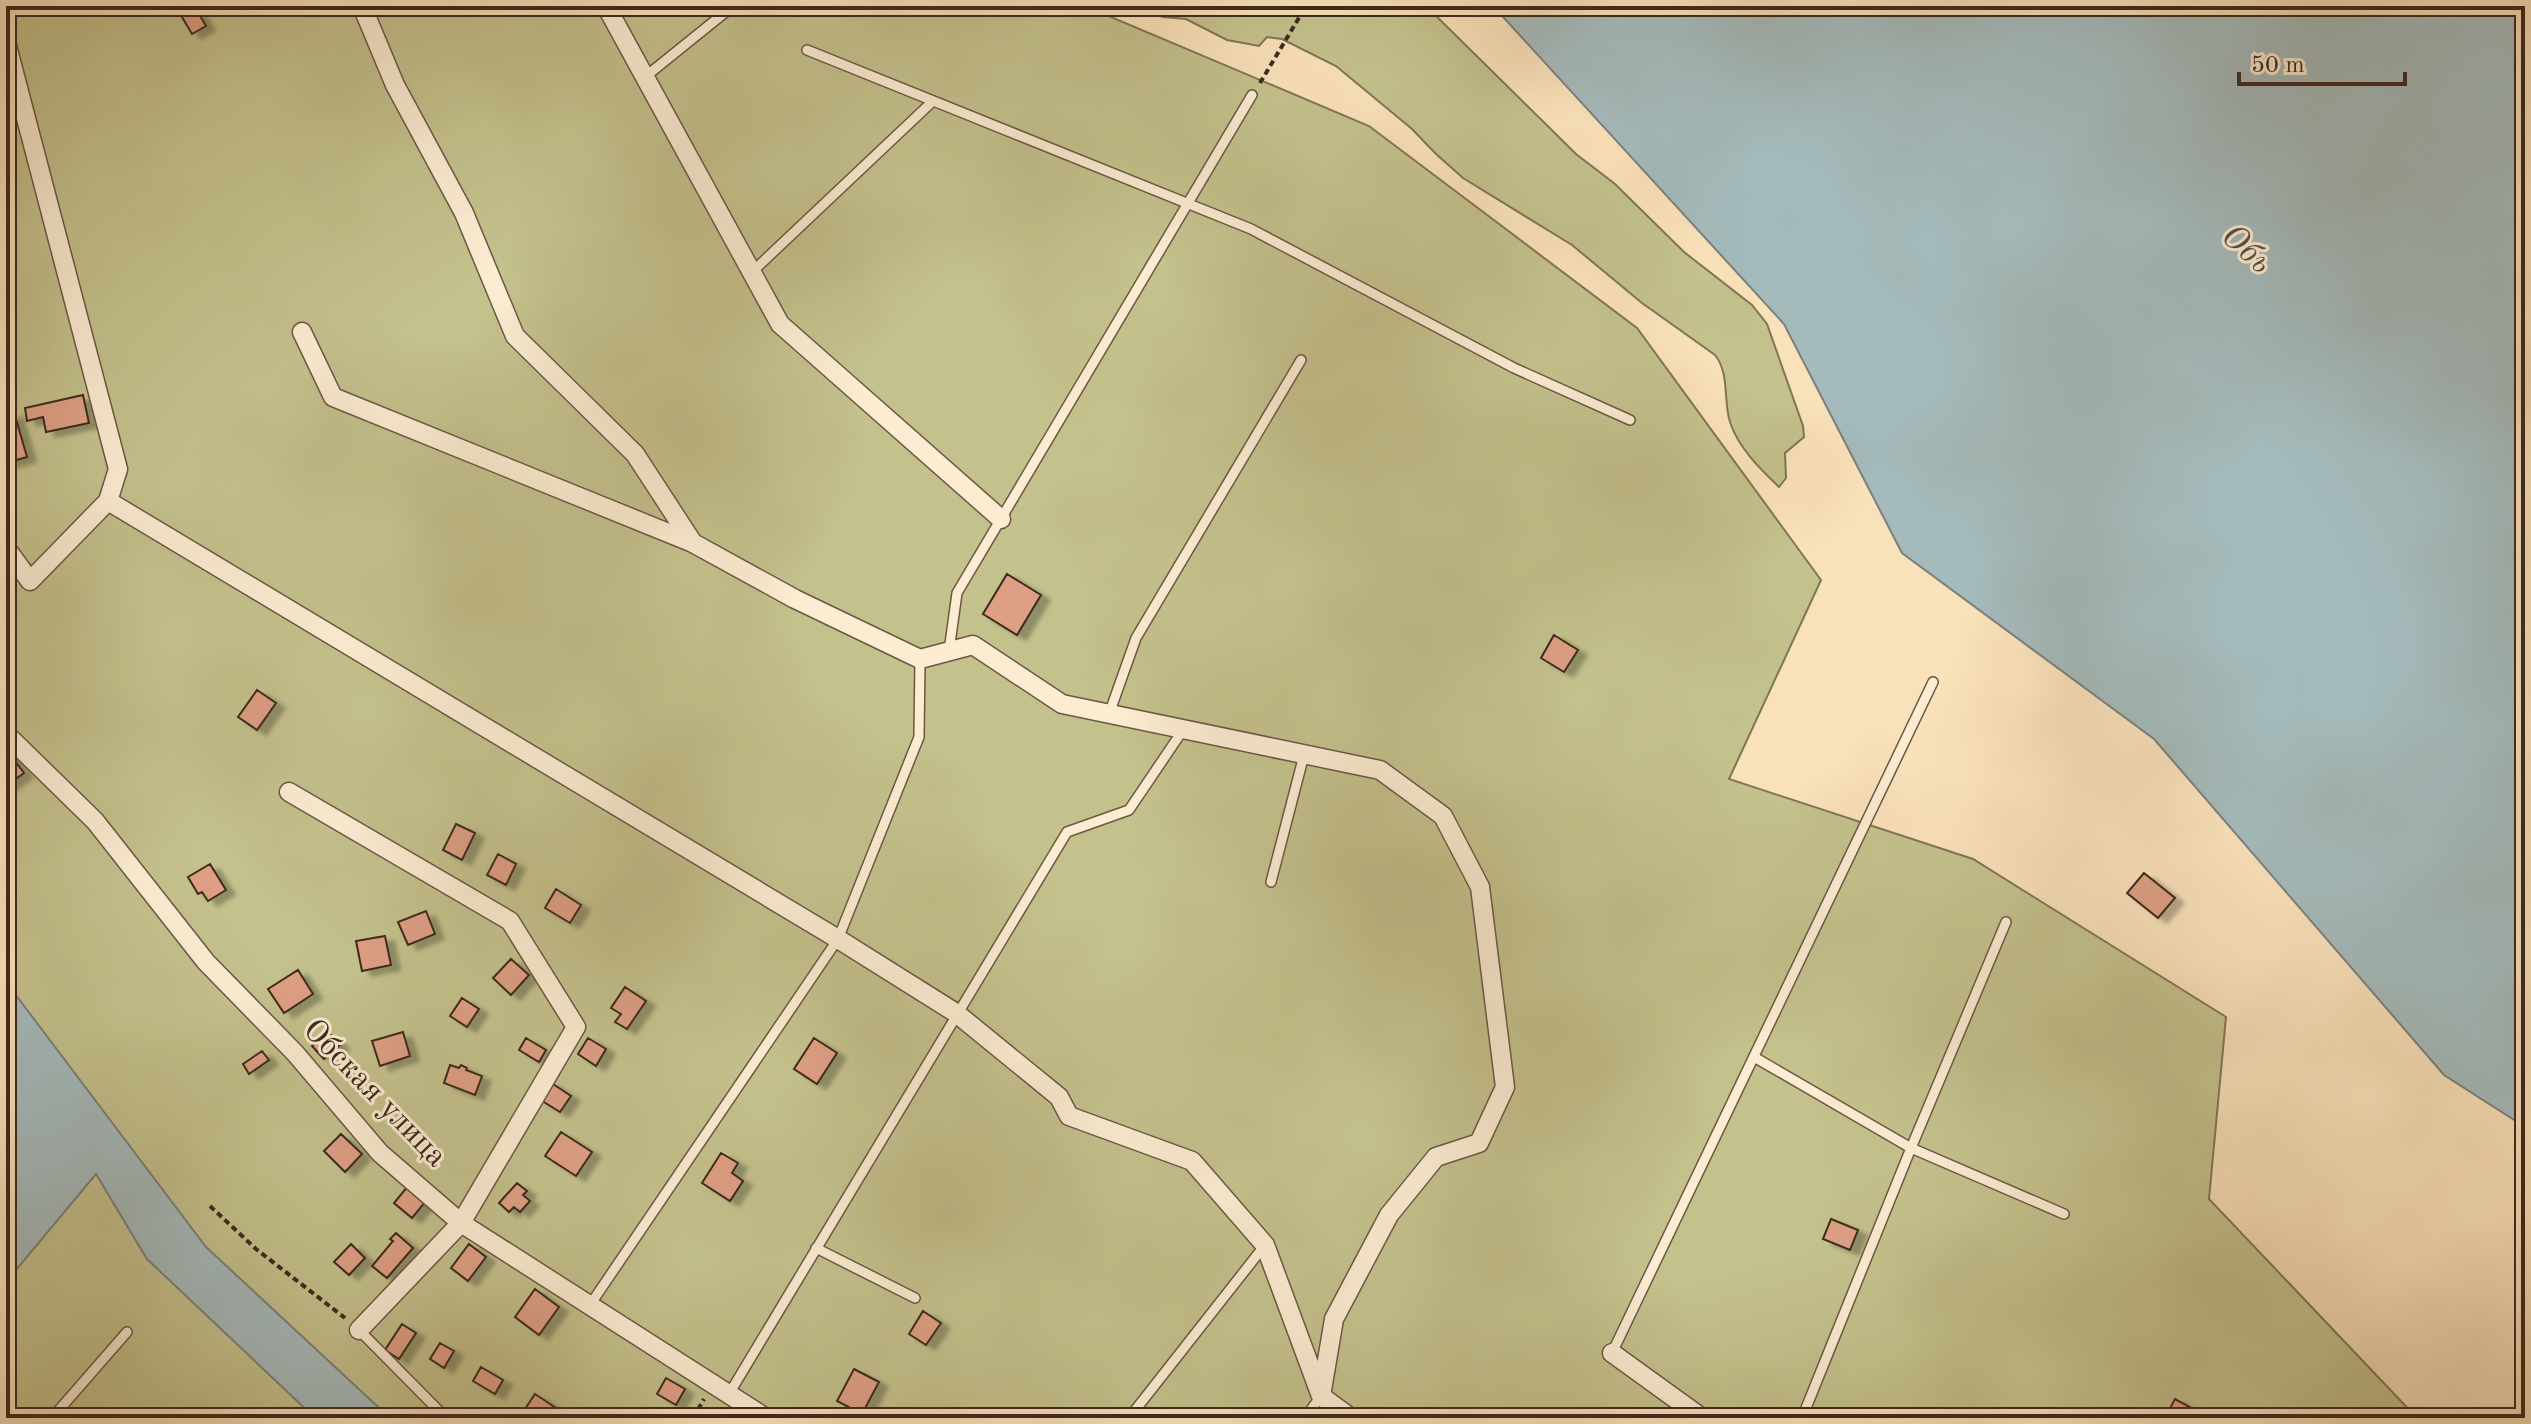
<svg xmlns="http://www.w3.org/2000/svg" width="2531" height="1424" font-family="'Old Standard TT',serif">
<defs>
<filter id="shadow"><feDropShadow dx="9" dy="5" stdDeviation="2" flood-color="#0004"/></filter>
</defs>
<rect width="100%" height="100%" fill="#f9e1ba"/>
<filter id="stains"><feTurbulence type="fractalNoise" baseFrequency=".0025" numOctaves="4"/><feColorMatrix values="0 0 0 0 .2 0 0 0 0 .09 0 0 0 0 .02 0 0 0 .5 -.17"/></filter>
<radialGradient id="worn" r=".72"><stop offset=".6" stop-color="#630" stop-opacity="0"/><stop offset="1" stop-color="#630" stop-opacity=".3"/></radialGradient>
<path fill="#c3c18c" stroke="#807555" stroke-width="2" d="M6 6H1085L1369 126 1637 328 1821 580 1729 779 1973 859 2226 1017 2209 1199 2417 1418H6Z
M1131 6H1426L1576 154 1615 184 1684 252 1752 305 1767 324 1803 426 1804 437 1785 453 1786 478 1779 487C1760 469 1738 447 1730 422 1723 400 1730 374 1715 355L1642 303 1572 245 1463 178 1436 154 1412 129 1336 66 1282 39 1267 37 1259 46 1227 40 1186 19 1163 17Z"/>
<path fill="#a4babb" stroke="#7b807c" stroke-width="2" d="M1493 6H2525V1127L2444 1075 2154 739 1902 553 1784 324Z
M6 982 206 1247 390 1418H315L147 1259 96 1174 6 1282Z"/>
<path fill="#de9f85" stroke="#3d291e" stroke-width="2" filter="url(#shadow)" d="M196 9 206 26 192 34 182 17Z
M83 395 89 423 46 432 43 417 27 421 25 408Z
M14 412 27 457 6 463V415Z
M1007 574 1041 595 1017 635 983 614Z
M1554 635 1578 650 1564 672 1541 658Z
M257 690 276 703 257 730 238 717Z
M6 749 24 773 6 786Z
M456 824 475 833 462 860 443 850Z
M498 854 516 864 506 885 487 875Z
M210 864 226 890 208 901 202 892 198 894 188 877Z
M2144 873 2175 898 2158 918 2127 893Z
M556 889 581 905 570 923 545 908Z
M426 911 435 934 408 945 398 922Z
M385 936 391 965 362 971 356 941Z
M511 959 529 975 511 995 493 978Z
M298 970 313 994 284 1013 268 989Z
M625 987 646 1001 627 1029 615 1022 621 1014 611 1008Z
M462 998 479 1009 467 1027 450 1016Z
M403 1032 410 1056 380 1066 372 1041Z
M324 1035 327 1039 331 1035 340 1045 324 1059 312 1046Z
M526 1038 546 1050 539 1062 519 1050Z
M588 1038 606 1049 596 1066 578 1054Z
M814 1038 837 1053 817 1084 794 1069Z
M262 1051 269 1060 249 1074 243 1064Z
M450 1065 459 1068 461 1065 467 1068 466 1070 482 1076 475 1095 444 1083Z
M550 1082 571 1096 560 1112 539 1099Z
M561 1132 592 1152 576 1176 545 1156Z
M341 1134 362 1154 345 1172 324 1151Z
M721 1153 738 1163 732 1173 743 1181 730 1201 702 1183Z
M517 1183 527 1191 523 1195 530 1201 520 1212 514 1207 509 1212 499 1203Z
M408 1186 426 1201 412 1218 394 1203Z
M1831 1219 1858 1230 1850 1250 1823 1239Z
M396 1233 413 1248 387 1278 372 1266 393 1241 390 1239Z
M351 1244 365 1258 349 1275 334 1262Z
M469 1244 486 1257 468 1281 451 1268Z
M535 1289 559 1307 539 1335 515 1317Z
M923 1311 941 1323 926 1345 909 1334Z
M402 1324 416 1333 399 1359 385 1350Z
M440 1343 454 1351 444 1368 430 1359Z
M481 1367 503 1380 495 1394 473 1381Z
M854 1369 879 1382 862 1414 837 1401Z
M666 1378 685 1389 676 1405 657 1394Z
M535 1394 556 1408 550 1418H519Z
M2175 1399 2195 1410 2190 1418H2165Z"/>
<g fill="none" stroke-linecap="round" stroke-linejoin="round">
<defs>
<path id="service" d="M807 50 1251 229 1514 368 1630 420
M645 77 733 6
M752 272 933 101
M949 651 957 593 1252 95
M1109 714 1136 638 1301 360
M1271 882 1304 755
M1754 1057 1911 1148 2064 1214
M816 1248 915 1298
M590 1305 838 939 919 737 920 659
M359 1330 446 1418
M1612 1353 1933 682
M729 1394 1067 832 1129 810 1183 730
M52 1418 127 1332
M1129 1418 1265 1245
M1305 1418 1321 1396
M1802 1418 1911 1148 2006 922"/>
<path id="minor" d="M362 6 395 85 464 213 515 336 635 454 693 543
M606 6 780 324 1001 519
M6 42 118 469 108 501 30 581 6 548
M302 332 333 397 693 543 795 599 920 659 973 645 1062 704 1380 770 1443 816 1480 887 1505 1087 1479 1143 1436 1157 1389 1215 1334 1319 1321 1396
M108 501 838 939 956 1013 1059 1097 1069 1116 1192 1161 1265 1245 1321 1396 1351 1418
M6 734 95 821 206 962 295 1053 380 1153 461 1223 766 1418
M289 792 510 921 576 1027 461 1223 359 1330
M1612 1353 1702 1418"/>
</defs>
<use href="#service" stroke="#6c5745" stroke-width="12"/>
<use href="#minor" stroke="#6c5745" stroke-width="21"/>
<path stroke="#3d291e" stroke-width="4" stroke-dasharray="6 4" stroke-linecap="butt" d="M1260 83 1306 6
M210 1206 256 1249 345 1318
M693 1418 704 1399"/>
<use href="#service" stroke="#fbecd2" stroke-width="9"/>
<use href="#minor" stroke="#fbecd2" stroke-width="18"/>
</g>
<g text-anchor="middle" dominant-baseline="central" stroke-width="6" stroke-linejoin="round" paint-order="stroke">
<g font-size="32" fill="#3d291e" stroke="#fbecd2">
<text transform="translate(374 1094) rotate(46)">Обская улица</text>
</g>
<g font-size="34" font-style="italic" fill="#574d45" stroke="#fbecd2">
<text transform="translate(2246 250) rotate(42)">Обь</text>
</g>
</g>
<rect width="2531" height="1424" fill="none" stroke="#f9e1ba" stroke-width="32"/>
<rect x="8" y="8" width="2515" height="1408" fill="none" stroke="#3d291e" stroke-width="4"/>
<rect x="16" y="16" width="2499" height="1392" fill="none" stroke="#3d291e" stroke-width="2"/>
<path d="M2239 72v12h166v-12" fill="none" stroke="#3d291e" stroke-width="4"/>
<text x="2251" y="72" font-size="24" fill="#3d291e" stroke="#fbecd2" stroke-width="6" paint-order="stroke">50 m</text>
<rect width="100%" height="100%" filter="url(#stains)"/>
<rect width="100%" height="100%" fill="url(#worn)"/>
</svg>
